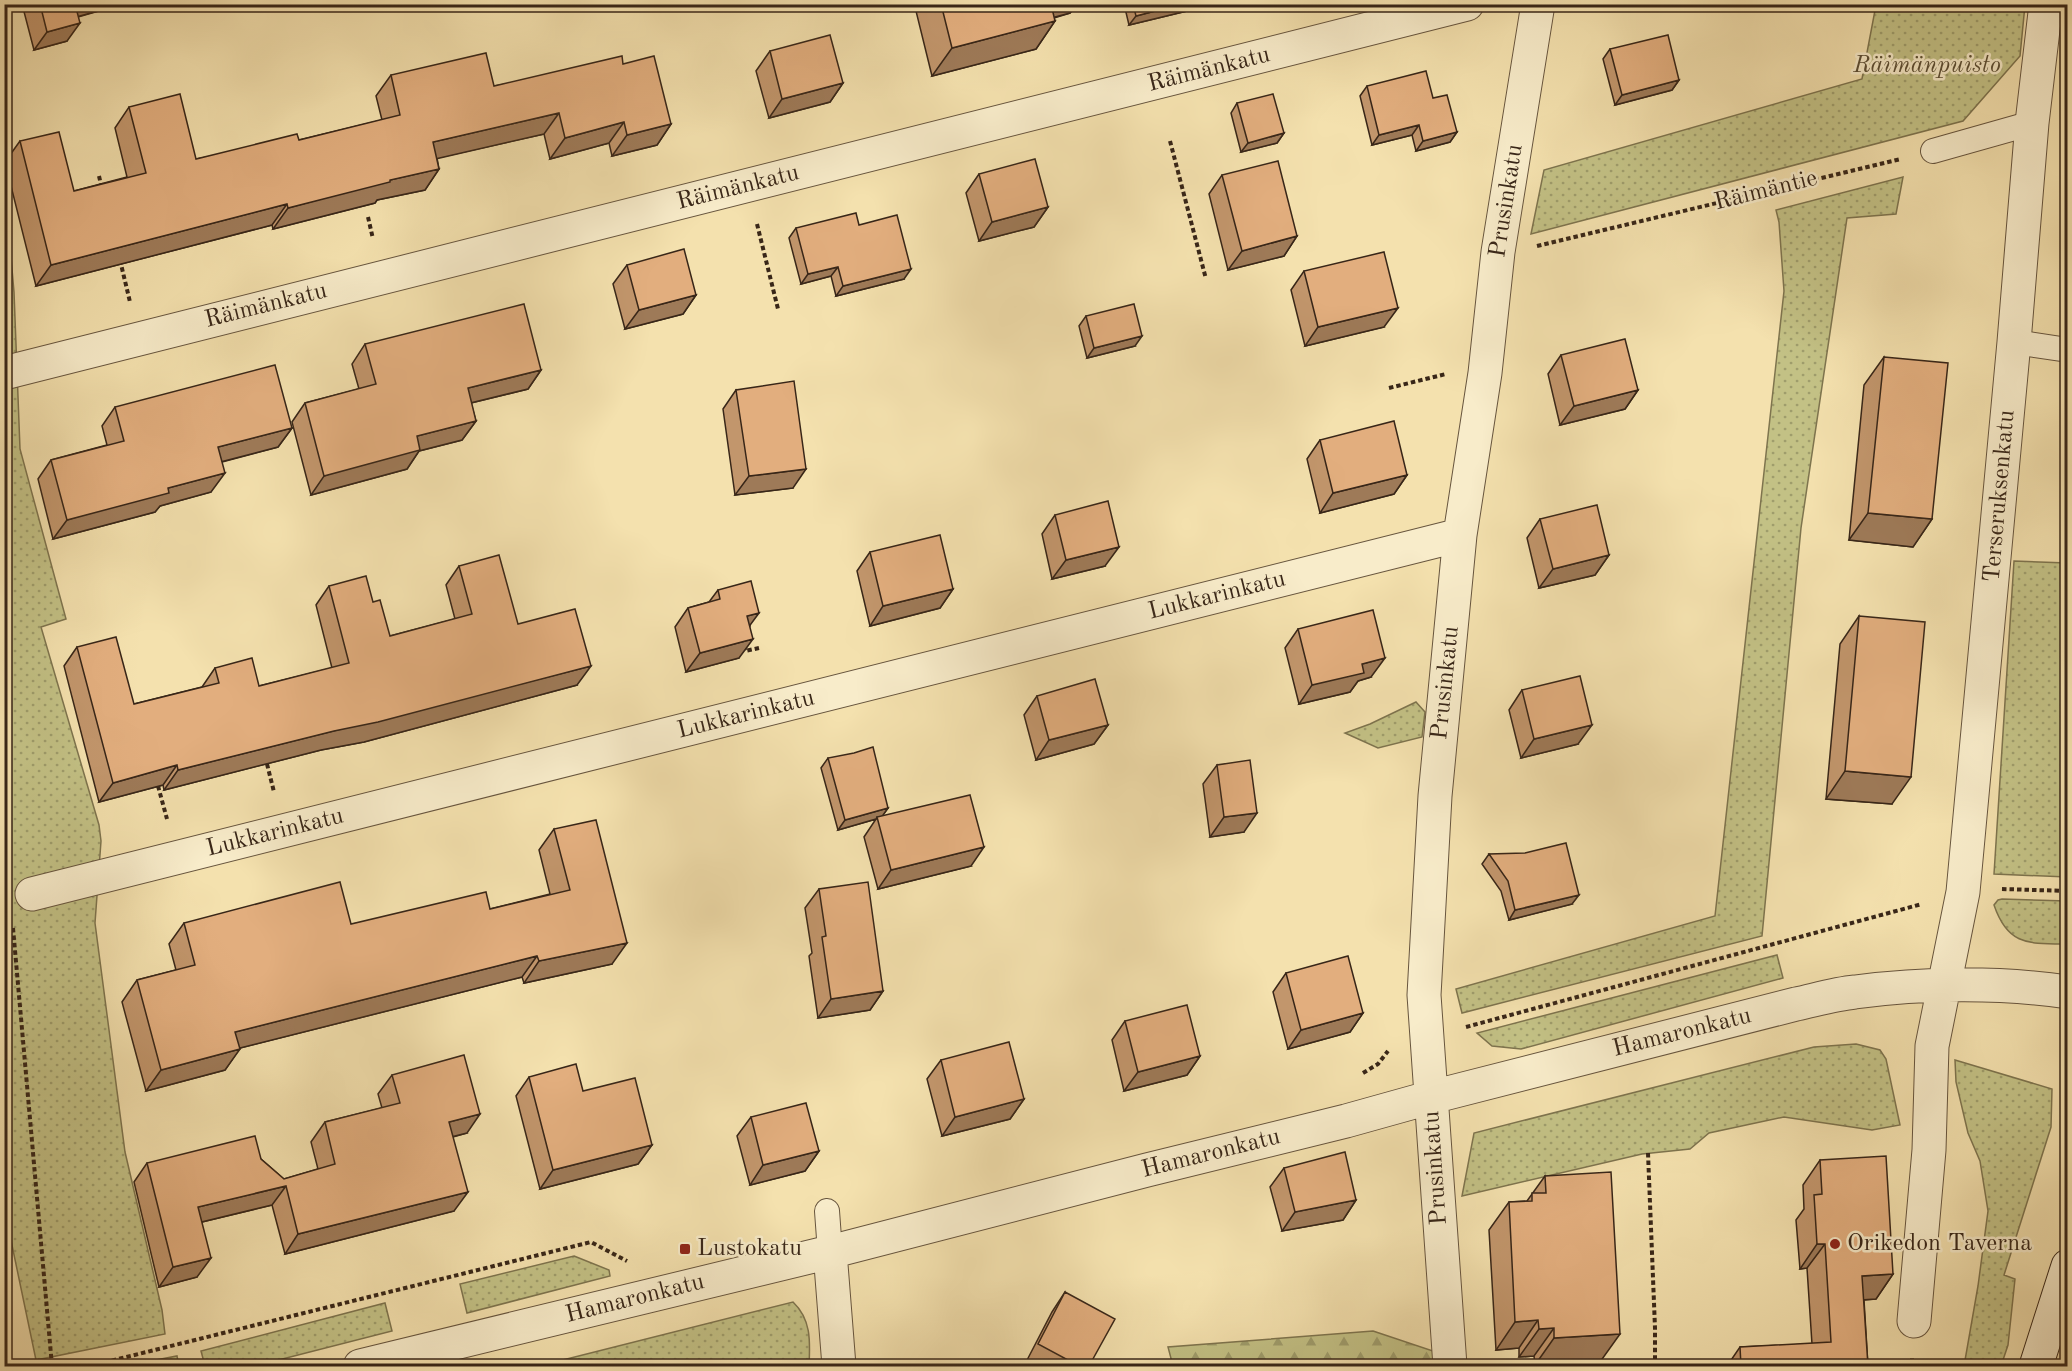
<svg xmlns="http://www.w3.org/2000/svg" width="2072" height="1371" font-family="'Old Standard TT',serif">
<defs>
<pattern id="grass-dots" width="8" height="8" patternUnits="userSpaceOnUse" patternTransform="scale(1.5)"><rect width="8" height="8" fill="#c3c185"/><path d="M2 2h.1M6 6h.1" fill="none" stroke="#9f9d6c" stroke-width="1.8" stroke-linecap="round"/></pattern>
<pattern id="forest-firs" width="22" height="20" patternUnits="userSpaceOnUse" patternTransform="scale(1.5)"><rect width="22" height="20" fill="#c3c185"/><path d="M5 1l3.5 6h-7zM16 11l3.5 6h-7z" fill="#9f9d6c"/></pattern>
</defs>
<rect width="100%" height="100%" fill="#f4e1ae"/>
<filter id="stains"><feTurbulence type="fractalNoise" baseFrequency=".00333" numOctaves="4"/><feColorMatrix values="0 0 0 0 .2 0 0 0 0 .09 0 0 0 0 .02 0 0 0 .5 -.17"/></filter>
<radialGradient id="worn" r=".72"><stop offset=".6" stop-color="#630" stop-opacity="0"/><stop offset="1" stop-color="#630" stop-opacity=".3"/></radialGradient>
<path fill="url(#grass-dots)" stroke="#7e744e" stroke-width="1.5" d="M1876 5H2025L2020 56 1963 121 1531 234 1544 170 1862 79Z
M1903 177 1896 214 1847 218 1801 528 1762 936 1462 1013 1456 989 1715 916 1784 291 1779 222 1776 210Z
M4 178 14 292 20 449 66 619 41 627 99 825 101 841 95 923 125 1152 162 1310 165 1334 36 1360 4 1207Z
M2014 561 2067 563V877L1994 874Z
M1416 702 1425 712 1422 737 1378 748 1345 733 1370 724Z
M2002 899 2067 901V931L2063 944C2025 944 2007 943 1994 905L1998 900Z
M1777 955 1783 978 1521 1049 1492 1046 1477 1033Z
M1856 1044 1880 1050 1886 1059 1900 1125 1872 1130 1784 1117 1709 1133 1690 1149 1642 1154 1462 1196 1474 1133 1814 1047Z
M1955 1060 2052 1089 2051 1127 2004 1275 2015 1279 2008 1345 2001 1366H1964L1978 1286 1988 1211 1980 1161 1968 1133 1956 1082Z
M574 1256 609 1270 610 1276 467 1313 460 1284Z
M793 1302C812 1320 810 1343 809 1366H575L571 1363 558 1366H539Z
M385 1303 392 1331 255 1366H205L201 1351Z
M177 1356 179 1366H125Z"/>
<path fill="url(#forest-firs)" stroke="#7e744e" stroke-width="1.5" d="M1373 1331 1433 1351 1435 1366H1173L1168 1347Z"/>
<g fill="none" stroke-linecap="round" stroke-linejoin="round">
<defs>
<path id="lane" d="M1933 151 2032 123
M2014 342 2068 350
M827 1211 830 1252"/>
<path id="street" d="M8 372 1467 4
M32 894 1460 535
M830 1252 839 1366
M1914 1321 1929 1150 1932 1046 1963 892 2014 342 2032 123 2046 4
M360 1366 830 1252 1147 1170 1346 1121 1432 1097 1796 1004C1815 1000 1835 994 1855 992 1922 983 2000 982 2068 992
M1450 1366 1424 995 1435 796 1460 535 1485 373 1498 252 1538 4"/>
<path id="secondary" d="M2036 1366 2068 1266"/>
</defs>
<use href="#lane" stroke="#67553e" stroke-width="26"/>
<use href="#street" stroke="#67553e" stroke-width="35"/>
<use href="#secondary" stroke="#382618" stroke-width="35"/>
<path stroke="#382618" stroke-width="4" stroke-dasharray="4.5 3" stroke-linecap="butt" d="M1170 141 1206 279
M99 176 102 189
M368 217 373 239
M757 224 778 309
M1537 246 1901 159
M120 260 130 302
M1389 388 1446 374
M744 646 745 651 759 648
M267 764 274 792
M158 786 167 819
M4 833 7 864
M2002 889 2068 891
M13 928 52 1366
M1466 1027 1922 904
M1363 1073 1378 1064 1388 1051
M1648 1153 1655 1328V1366
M90 1366 591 1242 627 1261
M1912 1366V1358"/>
<use href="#lane" stroke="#f8ecca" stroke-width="24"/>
<use href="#street" stroke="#f8ecca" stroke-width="33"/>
<use href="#secondary" stroke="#f8ecca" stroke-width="33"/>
</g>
<path fill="#c2966c" stroke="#382618" stroke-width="1.5" d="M22 4H123L78 17 67 41 34 50Z
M917 4H1077L1070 13 1054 18 1055 21 1036 49 932 76 915 7Z
M1124 4H1216L1129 25Z
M1610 49 1679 80 1672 90 1615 105 1603 59Z
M770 51 843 83 830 102 769 118 756 71Z
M623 64 671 124 657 145 612 156 609 143 550 159 544 134 437 158 439 169 425 190 377 200 375 203 273 229 272 225 36 286 5 162 20 141 74 191 127 177 115 128 129 107 196 159 299 140 382 120 376 96 391 75 494 86Z
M1367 86 1433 98 1457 132 1450 142 1416 151 1412 135 1372 145 1360 96Z
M1237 103 1284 133 1277 143 1241 152 1231 113Z
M979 174 1048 207 1034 227 979 241 966 193Z
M1222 175 1297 236 1284 256 1228 270 1209 194Z
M859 225 904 279 836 296 831 276 801 284 789 238 796 228Z
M627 265 696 295 683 314 625 329 613 284Z
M1304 271 1384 327 1305 346 1291 290Z
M1086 316 1135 346 1087 358 1079 326Z
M365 344 541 370 528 389 471 403 476 421 462 440 419 451 407 469 311 495 292 422 305 403 359 389 352 364Z
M1561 355 1638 390 1625 409 1560 425 1548 374Z
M1884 357 1932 519 1913 547 1849 540 1864 385Z
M736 390 793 488 735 495 723 409Z
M115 407 292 428 278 447 222 462 211 492 160 506 155 512 53 539 38 479 51 460 107 445 102 426Z
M1320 440 1407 475 1394 494 1320 513 1307 459Z
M1055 515 1105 566 1052 579 1042 534Z
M1540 519 1609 555 1595 575 1539 588 1527 538Z
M870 552 953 589 940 608 870 626 857 571Z
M459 566 577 685 364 742 321 750 164 790 163 785 99 802 64 666 77 647 134 704 202 687 215 668 259 686 332 668 316 605 329 586 373 602 390 636 455 619 446 585Z
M718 590 750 626 739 658 686 672 675 627 688 608 709 602Z
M1859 616 1892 804 1826 799 1840 644Z
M1298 629 1371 677 1358 681 1350 692 1299 704 1285 648Z
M1522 690 1578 744 1521 758 1509 710Z
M1037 696 1108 725 1094 744 1036 760 1024 715Z
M828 758 888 808 882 816 971 866 878 889 864 837 876 819 838 830 821 768Z
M1217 765 1244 832 1210 837 1203 784Z
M554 829 612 964 524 983 522 977 240 1048 225 1070 146 1091 122 1002 137 980 176 970 169 944 184 923 351 924 490 909 550 894 539 850Z
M1489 854 1572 904 1509 920 1501 891 1482 864Z
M819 889 883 991 870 1010 818 1018 809 956 812 953 805 908Z
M1286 973 1363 1013 1350 1032 1288 1049 1273 992Z
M1125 1021 1200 1056 1187 1075 1124 1091 1112 1040Z
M941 1060 1024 1099 1010 1119 942 1136 927 1079Z
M392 1075 467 1133 453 1137 454 1211 285 1254 272 1205 202 1222 197 1277 159 1287 134 1182 147 1163 261 1159 284 1179 318 1169 311 1142 325 1122 382 1108 378 1094Z
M529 1077 583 1091 652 1145 638 1164 540 1189 516 1096Z
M751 1117 819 1151 805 1171 750 1185 737 1136Z
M1820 1160 1893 1274 1876 1299 1864 1300 1868 1366H1727L1740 1347 1812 1344 1807 1268 1800 1269 1796 1220 1804 1209 1803 1185Z
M1284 1168 1356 1200 1343 1220 1282 1231 1270 1187Z
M1545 1176 1600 1362 1535 1365 1534 1356 1519 1357V1348L1496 1350 1489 1230 1509 1202 1527 1201Z
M1065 1292 1089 1366H1030L1025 1364 1052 1312Z"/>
<path fill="#9e7a58" stroke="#382618" stroke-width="1.5" d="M73 4H123L62 21Z
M706 4H718L704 6Z
M1043 4H1077L1070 13 1029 24Z
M1182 4H1216L1129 25 1136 16Z
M1055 21 1036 49 932 76 952 48Z
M80 23 67 41 34 50 47 32Z
M1679 80 1672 90 1615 105 1622 95Z
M843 83 830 102 769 118 782 99Z
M559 113 544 134 418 163 433 142Z
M624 122 609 143 550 159 565 138Z
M671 124 657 145 612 156 627 135Z
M1419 125 1412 135 1372 145 1379 135Z
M1457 132 1450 142 1416 151 1423 141Z
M1284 133 1277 143 1241 152 1248 143Z
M439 169 425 190 377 200 375 203 273 229 288 208 390 180Z
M287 204 272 225 36 286 51 265Z
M1048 207 1034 227 979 241 992 222Z
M1297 236 1284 256 1228 270 1242 251Z
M838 267 831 276 801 284 808 274Z
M911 269 904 279 836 296 843 286Z
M696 295 683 314 625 329 639 310Z
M1398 308 1384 327 1305 346 1318 327Z
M1142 336 1135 346 1087 358 1094 348Z
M541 370 528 389 454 407 468 388Z
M1638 390 1625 409 1560 425 1574 406Z
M476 421 462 440 419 451 407 469 311 495 324 476 417 436Z
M292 428 278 447 205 466 218 447Z
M806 469 793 488 735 495 749 476Z
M225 473 211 492 160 506 155 512 53 539 67 520 168 488Z
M1407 475 1394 494 1320 513 1333 493Z
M1868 513 1932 519 1913 547 1849 540Z
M1119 547 1105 566 1052 579 1066 560Z
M1609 555 1595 575 1539 588 1553 569Z
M953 589 940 608 870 626 883 606Z
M759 613 745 632 747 616Z
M753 639 739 658 686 672 700 653Z
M1385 658 1371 677 1358 681 1350 692 1299 704 1312 685 1362 664Z
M591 666 577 685 364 742 321 750 164 790 178 770Z
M1108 725 1094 744 1036 760 1049 740Z
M1592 725 1578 744 1521 758 1534 739Z
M177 765 163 785 99 802 113 783Z
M1845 771 1911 777 1892 804 1826 799Z
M888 808 881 818 877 817 876 819 838 830 845 820Z
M1257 813 1244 832 1210 837 1224 817Z
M984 847 971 866 878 889 891 870Z
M1579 895 1572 904 1509 920 1515 910Z
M627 943 612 964 524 983 539 961Z
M537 956 522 977 220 1053 235 1032Z
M883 991 870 1010 818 1018 831 999Z
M1363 1013 1350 1032 1288 1049 1301 1030Z
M240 1049 225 1070 146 1091 161 1070Z
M1200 1056 1187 1075 1124 1091 1138 1072Z
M1024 1099 1010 1119 942 1136 955 1117Z
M480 1114 467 1133 435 1141 449 1122Z
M652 1145 638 1164 540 1189 553 1170Z
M819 1151 805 1171 750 1185 763 1165Z
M286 1186 272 1205 185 1226 198 1207Z
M468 1192 454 1211 285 1254 298 1234Z
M1356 1200 1343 1220 1282 1231 1295 1212Z
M1817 1244H1825L1807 1268 1800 1269Z
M211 1258 197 1277 159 1287 173 1267Z
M1893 1274 1876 1299 1845 1301 1862 1276Z
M1538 1320 1519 1348 1496 1350 1515 1322Z
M1554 1328 1534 1356 1519 1357 1539 1329Z
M1620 1334 1600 1362 1535 1365 1554 1338Z"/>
<path fill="#e2ae7e" stroke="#382618" stroke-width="1.5" d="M40 4H75L80 23 47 32Z
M941 4H1051L1055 21 952 48Z
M1133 4H1182L1136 16Z
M830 35 843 83 782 99 770 51Z
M1668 35 1679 80 1622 95 1610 49Z
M486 53 494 86 622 56 623 64 654 56 671 124 627 135 624 122 565 138 559 113 433 142 439 169 390 180V182L288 208 287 204 51 265 20 141 59 132 74 191 146 173 129 107 180 94 196 159 297 134 299 140 400 115 391 75Z
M1426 71 1433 98 1447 95 1457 132 1423 141 1419 125 1379 135 1367 86Z
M1273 94 1284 133 1248 143 1237 103Z
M1035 159 1048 207 992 222 979 174Z
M1278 161 1297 236 1242 251 1222 175Z
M856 213 859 225 897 215 911 269 843 286 838 267 808 274 796 228Z
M684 249 696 295 639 310 627 265Z
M1384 252 1398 308 1318 327 1304 271Z
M524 304 541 370 468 388 476 421 417 436 420 450 324 476 305 403 376 384 365 344Z
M1134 304 1142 336 1094 348 1086 316Z
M1625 339 1638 390 1574 406 1561 355Z
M1884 357 1948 363 1932 519 1868 513Z
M275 365 292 428 218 447 225 473 168 488 169 493 67 520 51 460 124 441 115 407Z
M794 381 806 469 749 476 736 390Z
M1394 421 1407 475 1333 493 1320 440Z
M1108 501 1119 547 1066 560 1055 515Z
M1597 505 1609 555 1553 569 1540 519Z
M940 535 953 589 883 606 870 552Z
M499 555 518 624 575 609 591 666 378 722 334 731 178 770 177 765 113 783 77 647 116 637 134 704 219 683 215 668 252 658 259 686 349 663 329 586 366 576 373 602 380 600 390 636 472 614 459 566Z
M751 581 759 613 747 616 753 639 700 653 688 608 720 599 718 590Z
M1373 610 1385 658 1362 664 1364 673 1312 685 1298 629Z
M1859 616 1925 622 1911 777 1845 771Z
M1580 676 1592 725 1534 739 1522 690Z
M1095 679 1108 725 1049 740 1037 696Z
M873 747 888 808 845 820 828 758 854 753Z
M1250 760 1257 813 1224 817 1217 765Z
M970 795 984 847 891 870 877 817Z
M596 820 627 943 539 961 537 956 235 1032 240 1049 161 1070 137 980 195 965 184 923 340 882 351 924 486 892 490 909 570 890 554 829Z
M1566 843 1579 895 1515 910 1508 881 1489 854 1525 853Z
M868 882 883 991 831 999 822 937 826 936 819 889Z
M1348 956 1363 1013 1301 1030 1286 973Z
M1187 1005 1200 1056 1138 1072 1125 1021Z
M1009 1042 1024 1099 955 1117 941 1060Z
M464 1055 480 1114 449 1122 468 1192 298 1234 286 1186 198 1207 211 1258 173 1267 147 1163 255 1136 261 1159 284 1179 335 1164 325 1122 400 1103 392 1075Z
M576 1064 583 1091 635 1078 652 1145 553 1170 529 1077Z
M806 1103 819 1151 763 1165 751 1117Z
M1345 1152 1356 1200 1295 1212 1284 1168Z
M1886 1156 1893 1274 1862 1276 1868 1366H1741L1740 1347 1831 1342 1825 1244H1817L1814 1195 1822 1194 1820 1160Z
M1611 1172 1620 1334 1554 1338V1328L1539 1329 1538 1320 1515 1322 1509 1202 1532 1201V1193H1546L1545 1176Z
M4 1223 9 1240 4 1241Z
M1065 1292 1115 1319 1089 1366H1079L1038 1344Z"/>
<g fill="#8f2418" stroke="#f8ecca" stroke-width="2">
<circle cx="1835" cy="1244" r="6"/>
<rect x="679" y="1243" width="12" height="12" rx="3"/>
</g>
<g text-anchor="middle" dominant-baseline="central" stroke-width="5" stroke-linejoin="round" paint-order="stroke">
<g font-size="24" font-style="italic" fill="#5b4d33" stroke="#f8ecca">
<text x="1927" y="66">Räimänpuisto</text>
</g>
<g font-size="24" fill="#382618" stroke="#f8ecca">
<text transform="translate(1209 70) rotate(-14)">Räimänkatu</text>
<text transform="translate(738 188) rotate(-14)">Räimänkatu</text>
<text transform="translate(1766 191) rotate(-14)">Räimäntie</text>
<text transform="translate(1507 201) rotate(-81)">Prusinkatu</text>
<text transform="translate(266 306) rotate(-14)">Räimänkatu</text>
<text transform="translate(2000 496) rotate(-85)">Terseruksenkatu</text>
<text transform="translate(1217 596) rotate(-14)">Lukkarinkatu</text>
<text transform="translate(1446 683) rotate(-84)">Prusinkatu</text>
<text transform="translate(746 715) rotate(-14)">Lukkarinkatu</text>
<text transform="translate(275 833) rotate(-14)">Lukkarinkatu</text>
<text transform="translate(1682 1033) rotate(-14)">Hamaronkatu</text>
<text transform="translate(1211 1154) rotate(-14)">Hamaronkatu</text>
<text transform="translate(1436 1168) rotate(-94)">Prusinkatu</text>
<text transform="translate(635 1299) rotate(-14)">Hamaronkatu</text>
</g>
<g font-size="24" fill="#382618" stroke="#f8ecca" text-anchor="start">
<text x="1847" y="1244">Orikedon Taverna</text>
<text x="697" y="1249">Lustokatu</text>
</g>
</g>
<rect width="2072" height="1371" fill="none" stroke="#f4e1ae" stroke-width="24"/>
<rect x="6" y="6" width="2060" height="1359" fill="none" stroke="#382618" stroke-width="3"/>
<rect x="12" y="12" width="2048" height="1347" fill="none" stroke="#382618" stroke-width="1.5"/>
<rect width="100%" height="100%" filter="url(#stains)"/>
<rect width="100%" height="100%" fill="url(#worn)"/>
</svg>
